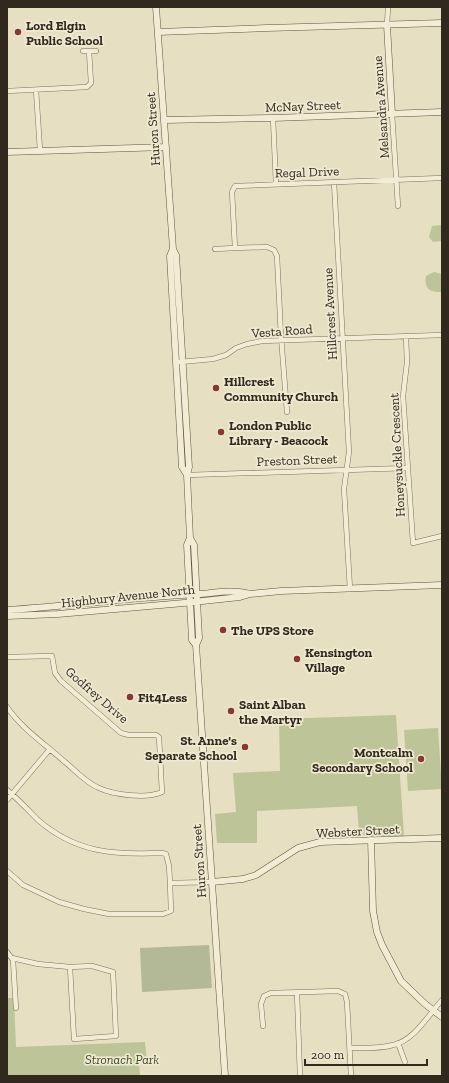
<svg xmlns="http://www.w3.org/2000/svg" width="449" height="1083" font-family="'Zilla Slab',serif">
<rect width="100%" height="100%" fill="#e7dfc2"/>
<path fill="#bcc498" d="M442 225V241L433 242 429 237 432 226Z
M434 272 442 274 441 292C429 292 424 289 426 276Z
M396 715 404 836H366L359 833 357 806 257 811V843H217L215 814 236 812 233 773 280 771 279 719Z
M438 728 442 789 408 791 404 730Z
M7 998H14L16 1047 145 1042 147 1061H139L140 1076H7Z"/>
<path fill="#b3b996" d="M209 945 212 988 142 992 140 948Z"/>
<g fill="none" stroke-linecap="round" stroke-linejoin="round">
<defs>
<path id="street" d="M387 25 388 7
M83 51H96
M36 90 40 150
M7 91 87 87 91 83 89 51
M392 114 398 206
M273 118 276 184
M334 182 349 452 344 489 350 589
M215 249 235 248
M406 336 407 362 403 396 413 543 442 536
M180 362 213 359 226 355 236 348 247 344 262 341 442 335
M287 412 281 336 277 256 274 250 267 247 235 248 232 192 235 186 442 178
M187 475 408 468
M7 657 52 656 55 673 61 681 121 733 129 735H156L159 737 162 792C147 799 114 795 99 788 86 783 75 770 65 762 45 744 22 729 7 707
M7 790C18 799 28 810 38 820 76 853 114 855 162 853L166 854 169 866 170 883
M7 800 50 749
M7 871 23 885 38 892 59 902 84 909 109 914H163L171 911 170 883 212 882
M7 952 13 960 16 1008
M12 958 38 964 70 967 92 966 113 972 116 1036 74 1039 70 967
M297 993 300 1076
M263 1026 261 1004 264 996 271 993 338 991 345 994 347 1002 351 1076
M398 1043 405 1062
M350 1048C364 1048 379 1049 393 1045 414 1041 429 1014 442 1000"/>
<path id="secondary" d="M156 7 173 249 176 255 189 467 187 475 190 538 194 545 199 638 196 645 225 1076
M387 25 392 114
M158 32 267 28 442 23
M164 120 273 118 442 112
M7 152 166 147
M173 249 170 256 182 467 187 475
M190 538 187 545 192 640 196 645
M7 610C71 606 134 597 198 594 215 593 233 589 250 594
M7 616 58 614 184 603 240 597 250 594 281 591 442 585
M371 840 373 911 377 932 382 945 401 981 425 1004 442 1017
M212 882 243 879 256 875 298 848 320 842 442 838"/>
</defs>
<use href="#street" stroke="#7f715c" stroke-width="5.5"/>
<use href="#secondary" stroke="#61523f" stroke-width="7"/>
<use href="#street" stroke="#f3ecd4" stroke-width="4.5"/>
<use href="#secondary" stroke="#f3ecd4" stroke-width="6"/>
</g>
<g fill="#863934" stroke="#f0e9d1" stroke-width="1.5">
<circle cx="18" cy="32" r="4"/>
<circle cx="216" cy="388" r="4"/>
<circle cx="221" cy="432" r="4"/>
<circle cx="223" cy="630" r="4"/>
<circle cx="297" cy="659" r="4"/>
<circle cx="130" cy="697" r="4"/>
<circle cx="231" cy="711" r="4"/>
<circle cx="245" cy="747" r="4"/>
<circle cx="421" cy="759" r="4"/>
</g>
<g text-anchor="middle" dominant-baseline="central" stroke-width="3.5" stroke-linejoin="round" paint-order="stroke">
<g font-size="13" font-weight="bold" fill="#31281e" stroke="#f0e9d1" text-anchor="start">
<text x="26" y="25">Lord Elgin<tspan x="26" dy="15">Public School</tspan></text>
<text x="224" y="381">Hillcrest<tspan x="224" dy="15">Community Church</tspan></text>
<text x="229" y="425">London Public<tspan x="229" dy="15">Library - Beacock</tspan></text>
<text x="231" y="630">The UPS Store</text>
<text x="305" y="652">Kensington<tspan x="305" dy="15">Village</tspan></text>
<text x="138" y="697">Fit4Less</text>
<text x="239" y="704">Saint Alban<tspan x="239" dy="15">the Martyr</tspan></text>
<text x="237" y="740" text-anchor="end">St. Anne's<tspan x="237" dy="15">Separate School</tspan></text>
<text x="413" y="752" text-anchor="end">Montcalm<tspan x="413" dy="15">Secondary School</tspan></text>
</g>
<g font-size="13" fill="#31281e" stroke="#f0e9d1">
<text transform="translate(303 106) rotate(-2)">McNay Street</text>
<text transform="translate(381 107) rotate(-94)">Melsandra Avenue</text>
<text transform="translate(153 129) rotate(-94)">Huron Street</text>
<text transform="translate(307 172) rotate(-2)">Regal Drive</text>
<text transform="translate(330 314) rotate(-93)">Hillcrest Avenue</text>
<text transform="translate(282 331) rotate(-4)">Vesta Road</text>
<text transform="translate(397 455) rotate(-93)">Honeysuckle Crescent</text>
<text transform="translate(297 460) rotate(-2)">Preston Street</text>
<text transform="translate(128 596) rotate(-6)">Highbury Avenue North</text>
<text transform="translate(97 695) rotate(41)">Godfrey Drive</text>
<text transform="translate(358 831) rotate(-3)">Webster Street</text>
<text transform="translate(199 861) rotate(-94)">Huron Street</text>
</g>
<g font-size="13" font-style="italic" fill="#3f4a27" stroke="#f0e9d1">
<text x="122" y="1059">Stronach Park</text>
</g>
</g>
<rect width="449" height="1083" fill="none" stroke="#31281e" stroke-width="16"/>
<path d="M305 1059v6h122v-6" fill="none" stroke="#31281e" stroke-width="2"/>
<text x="311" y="1059" font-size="12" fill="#31281e" stroke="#f0e9d1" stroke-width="3" paint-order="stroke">200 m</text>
</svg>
